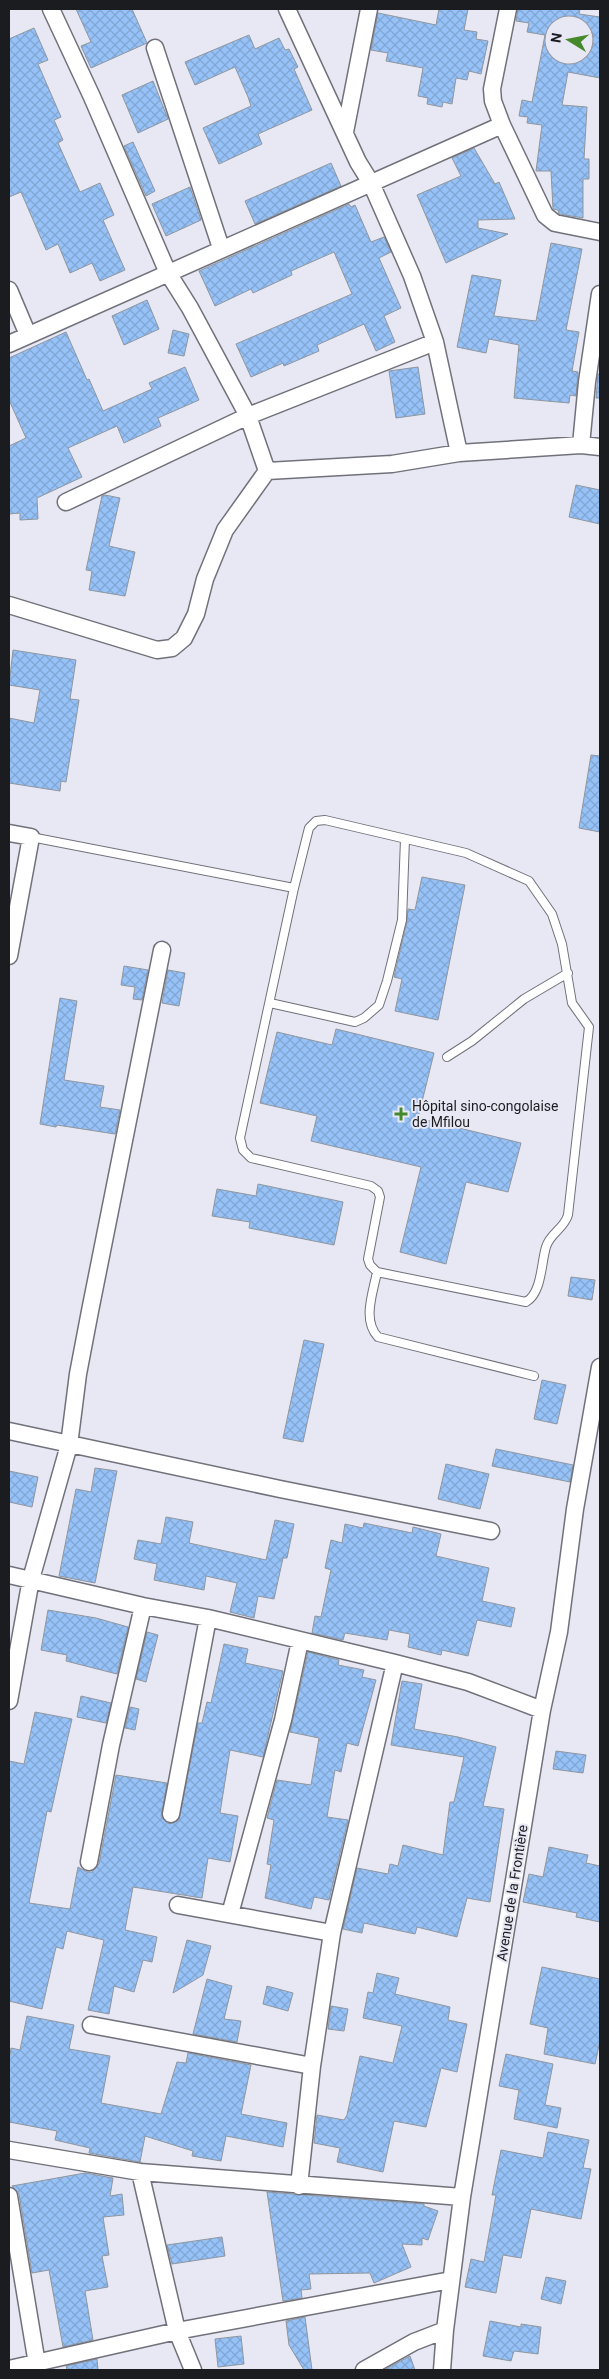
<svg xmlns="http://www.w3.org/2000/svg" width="609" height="2379" font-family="Roboto,sans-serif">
<defs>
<pattern id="building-cross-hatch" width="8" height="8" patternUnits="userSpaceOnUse" patternTransform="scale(1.25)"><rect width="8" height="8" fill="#96c2f8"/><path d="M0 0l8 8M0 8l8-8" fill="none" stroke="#81a6d4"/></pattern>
</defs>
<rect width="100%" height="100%" fill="#e7e8f3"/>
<path fill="url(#building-cross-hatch)" stroke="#8f969e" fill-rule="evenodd" d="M76 9H132L147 43 91 68 81 46 91 42Z
M439 9H468L464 30 477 32 476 39 488 41 481 74 469 71 467 80 456 78 452 104 443 102 442 107 427 104 428 98 418 96 423 68 386 61 388 53 371 50 378 13 436 25Z
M518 9H580L579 14 600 17V78L568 72 562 105 587 107 584 159H589V179H583V218L559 214 558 210 553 209 551 171H536L542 125 527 123 528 117 519 116 522 100 532 102 545 35 527 32 529 23 516 21ZM554 25H584V55H554Z
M34 28 48 60 38 64 61 117 54 120 63 140 58 143 80 192 100 183 114 215 103 220 125 270 100 281 92 263 70 273 58 244 46 250 21 192 9 197V39Z
M249 35 255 49 279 38 285 50 289 49 298 67 294 69 312 110 258 134 262 144 219 164 203 128 251 106 248 97 235 67 195 85 185 62Z
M153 81 168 119 138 133 122 95Z
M133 142 155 191 146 196 124 146Z
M474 148 495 184 499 182 515 219 478 220V228L508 234 446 263 417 195 461 176 452 158Z
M331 163 341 186 255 224 245 201Z
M190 187 201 220 166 236 152 204Z
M349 204 351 207 355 205 371 242 384 237 391 252 379 258 401 308 384 316 395 342 376 351 364 324 317 345 319 351 284 366 283 363 251 377 236 344 352 294 334 252 291 271 292 275 253 293 251 289 215 306 199 271Z
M551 243 582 249 566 330 579 332 572 371 578 372 576 396 570 395 569 403 514 398 519 345 489 339 486 353 457 347 472 275 501 280 494 316 536 321Z
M147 300 159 329 124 345 112 316Z
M173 330 189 334 184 356 168 353Z
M66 332 87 380 89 379 103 411 152 389 149 383 185 367 199 400 158 418 161 426 124 443 117 426 68 448 82 477 37 498 38 519 20 520V513L9 514V446L26 438 9 400V358Z
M418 367 425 414 396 418 389 371Z
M598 374H600V398H596Z
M576 485 600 490V524L569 517Z
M105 495 120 498 109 546 135 552 125 596 89 590 92 571 86 570 102 496Z
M13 650 76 660 70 699 79 700 66 782 61 781 60 791 9 783V718L34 723 40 690 9 685Z
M591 755 600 756V832L579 828Z
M422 877 465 885 438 1020 395 1011 402 979 394 977 407 921 408 909 415 910Z
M124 966 148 970 142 1000 133 999 135 987 121 985Z
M168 970 185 973 179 1006 162 1003Z
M60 998 77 1001 64 1080 104 1086 100 1107 120 1110 115 1134 57 1125 56 1127 40 1124Z
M336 1029 434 1053 418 1118 521 1143 508 1192 466 1182 446 1264 400 1252 421 1167 311 1141 317 1116 260 1103 277 1032 332 1045Z
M258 1184 343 1202 334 1245 249 1228 250 1222 212 1216 217 1189 256 1196Z
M571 1277 595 1280 592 1300 568 1296Z
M304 1340 324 1344 303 1442 283 1438Z
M542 1380 566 1385 557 1424 534 1419Z
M496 1449 573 1465 570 1482 492 1466Z
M446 1464 489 1474 480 1509 438 1499Z
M95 1468 117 1471 95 1583 59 1576 76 1489 91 1492Z
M9 1471 38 1477 32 1507 9 1502Z
M166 1517 193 1522 189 1543 266 1560 275 1520 294 1524 287 1558H283L274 1599 258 1596 254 1618 230 1612 237 1583 206 1576 204 1590 154 1580 157 1564 134 1559 138 1540 161 1544Z
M364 1523 412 1533 413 1527 441 1534 436 1556 489 1568 482 1601 515 1608 511 1627 477 1620 468 1656 442 1650 441 1655 408 1647 410 1634 389 1630 387 1640 345 1633 343 1640 312 1633 315 1616 321 1617 331 1570 325 1568 331 1540 342 1543 345 1524 363 1528Z
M48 1610 96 1618 128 1627 117 1674 66 1661 67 1655 41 1650Z
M147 1632 158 1635 146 1682 136 1679Z
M224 1644 248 1649 245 1663 283 1671 263 1757 230 1750 220 1813 238 1816 230 1862 208 1858 202 1898 133 1887 125 1930 157 1937 152 1962 143 1960 134 1992 114 1986 109 2014 88 2010 104 1940 67 1931 63 1949 56 1947 42 2009 9 2001V1761L24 1764 35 1712 72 1719 51 1812 47 1811 29 1903 70 1909 78 1867 87 1872H92L99 1864 116 1775 167 1783 161 1817 169 1824 179 1820 198 1723H202L207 1702 211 1703Z
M308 1652 339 1660 338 1665 364 1670 362 1677 376 1680 358 1746 347 1743 341 1772 335 1770 327 1817 348 1820 329 1900 314 1897 311 1909 265 1898 271 1865 267 1864 274 1820 267 1818 277 1780 311 1785 319 1738 290 1732Z
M402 1681 422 1684 414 1729 458 1737 496 1747 483 1806 504 1809 490 1902 467 1898 457 1937 417 1927 415 1934 364 1923 362 1933 343 1929 357 1868 388 1874 390 1864 398 1866 403 1845 443 1855 450 1802H454L464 1757 391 1745Z
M81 1696 111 1703 106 1723 77 1717Z
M130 1707 139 1709 135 1730 125 1728Z
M556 1751 586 1755 583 1773 553 1769Z
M549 1847 588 1855 586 1863 600 1866V1922L576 1917 577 1913 523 1902 529 1874 543 1877Z
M187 1940 211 1946 203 1975 173 1993Z
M542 1967 600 1979V2041L595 2064 544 2054 548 2028 530 2024Z
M377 1973 399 1978 395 1994 450 2007 448 2020 467 2024 457 2072 441 2068 426 2127 394 2121 383 2172 337 2162 340 2148 314 2143 317 2115 344 2120 347 2115 360 2056 393 2063 402 2026 363 2018 368 1992 373 1993Z
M207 1979 232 1986 224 2019 241 2021 237 2042 193 2034Z
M267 1986 293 1993 288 2011 263 2004Z
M331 2006 348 2009 344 2031 328 2029Z
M27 2016 74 2025 69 2049 110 2056 101 2103 161 2114 177 2062 186 2063 188 2053 251 2065 241 2114 287 2123 283 2147 226 2136 221 2161 192 2156 193 2151 145 2136 140 2162 89 2153 90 2148 55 2140 57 2131 9 2122V2060L11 2048 20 2050Z
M506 2054 553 2064 545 2105 561 2108 557 2128 514 2119 519 2090 499 2086Z
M548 2132 589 2140 583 2168 591 2169 581 2219 531 2209 521 2258 503 2255 496 2293 465 2287 471 2259 484 2262 496 2195H492L501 2150 543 2158Z
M85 2173 113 2178 110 2196 122 2194 124 2215 103 2217 109 2255 102 2256 108 2287 85 2291 93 2340 63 2347 49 2270 32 2273 19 2194 12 2186Z
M267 2192 424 2204V2206L438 2211 428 2240 422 2238V2245L402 2244 411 2267 374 2283 370 2273 309 2274 311 2289 301 2290 302 2298 283 2301Z
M222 2237 225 2256 172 2264 167 2245Z
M546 2277 566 2281 561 2304 541 2299Z
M305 2317 312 2370H304L289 2345 286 2321Z
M490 2321 521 2327V2324L541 2327 538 2354 514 2351 511 2361 483 2356Z
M241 2336 244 2364 218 2367 215 2339Z
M410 2356 415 2370H384Z
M97 2359 98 2370H67L66 2366Z"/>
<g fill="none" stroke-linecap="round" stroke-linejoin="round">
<defs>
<path id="service" d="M325 820 466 853 529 881 552 914 562 944 572 1003 589 1027 568 1215C564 1229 550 1233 546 1247 541 1263 542 1293 526 1302L377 1272 370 1265 368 1259 380 1197 378 1191 371 1186 251 1158 243 1150 240 1138 294 888 309 828 316 821Z
M31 837 294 888
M270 1003 355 1022 364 1018 379 1005 387 981 402 920 405 839
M447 1057 472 1041 524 999 568 973
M377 1272C373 1293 362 1320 378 1337L534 1376"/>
<path id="minor" d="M51 9 92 97 168 273 190 308 248 416 267 471
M287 9 358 162 371 183 412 276 435 342 459 453
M508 9 492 89 493 101 502 125 545 215 555 223 600 232
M155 48 221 248
M345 132 369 9
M9 290 28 335
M9 344 502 125
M581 445 587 382 600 294
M66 502 248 416 435 342
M9 605 157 650 172 648 184 638 196 614 205 579 225 530 267 471 392 464 459 453 581 445 600 447
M9 833 31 837 9 956
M9 1431 280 1489 491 1531
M9 1575 143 1606 208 1618 395 1663 468 1682 542 1710
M9 1701 31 1579 69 1445 78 1374 90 1311 162 950
M171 1814 208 1618
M89 1862 111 1745 143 1606
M178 1905 332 1933
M230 1914 283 1720 300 1641
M91 2025 312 2066
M9 2150 140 2172 462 2197
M140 2172 177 2331 193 2370
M299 2186 312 2066 332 1933 395 1663
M9 2196 38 2370
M9 2369 177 2331 451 2280
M364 2370 414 2342 445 2330 462 2197 542 1710 559 1632 575 1509 600 1367
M442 2370 445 2330"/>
</defs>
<use href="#service" stroke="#70717a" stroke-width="10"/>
<use href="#minor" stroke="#70717a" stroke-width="19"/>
<use href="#service" stroke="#fff" stroke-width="8"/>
<use href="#minor" stroke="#fff" stroke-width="16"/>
</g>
<path fill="#46892d" stroke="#e7e8f3" stroke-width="2" d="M398.5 1106.5h5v5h5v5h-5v5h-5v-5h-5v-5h5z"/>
<g text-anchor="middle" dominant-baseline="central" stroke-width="4" stroke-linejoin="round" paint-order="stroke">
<g font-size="14" fill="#1b1c20" stroke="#e7e8f3" text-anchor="start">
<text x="412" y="1106">Hôpital sino-congolaise<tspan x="412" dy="16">de Mfilou</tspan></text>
</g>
<g font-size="14" fill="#1b1c20" stroke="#e7e8f3">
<text transform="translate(512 1893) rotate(-81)">Avenue de la Frontière</text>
</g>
</g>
<rect width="609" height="2379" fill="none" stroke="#1b1c20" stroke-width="20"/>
<g transform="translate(569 40) rotate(280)"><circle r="24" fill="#e7e8f3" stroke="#95969f"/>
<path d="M0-4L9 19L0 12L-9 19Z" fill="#46892d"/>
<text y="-8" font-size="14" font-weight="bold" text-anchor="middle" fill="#1b1c20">N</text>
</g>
</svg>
